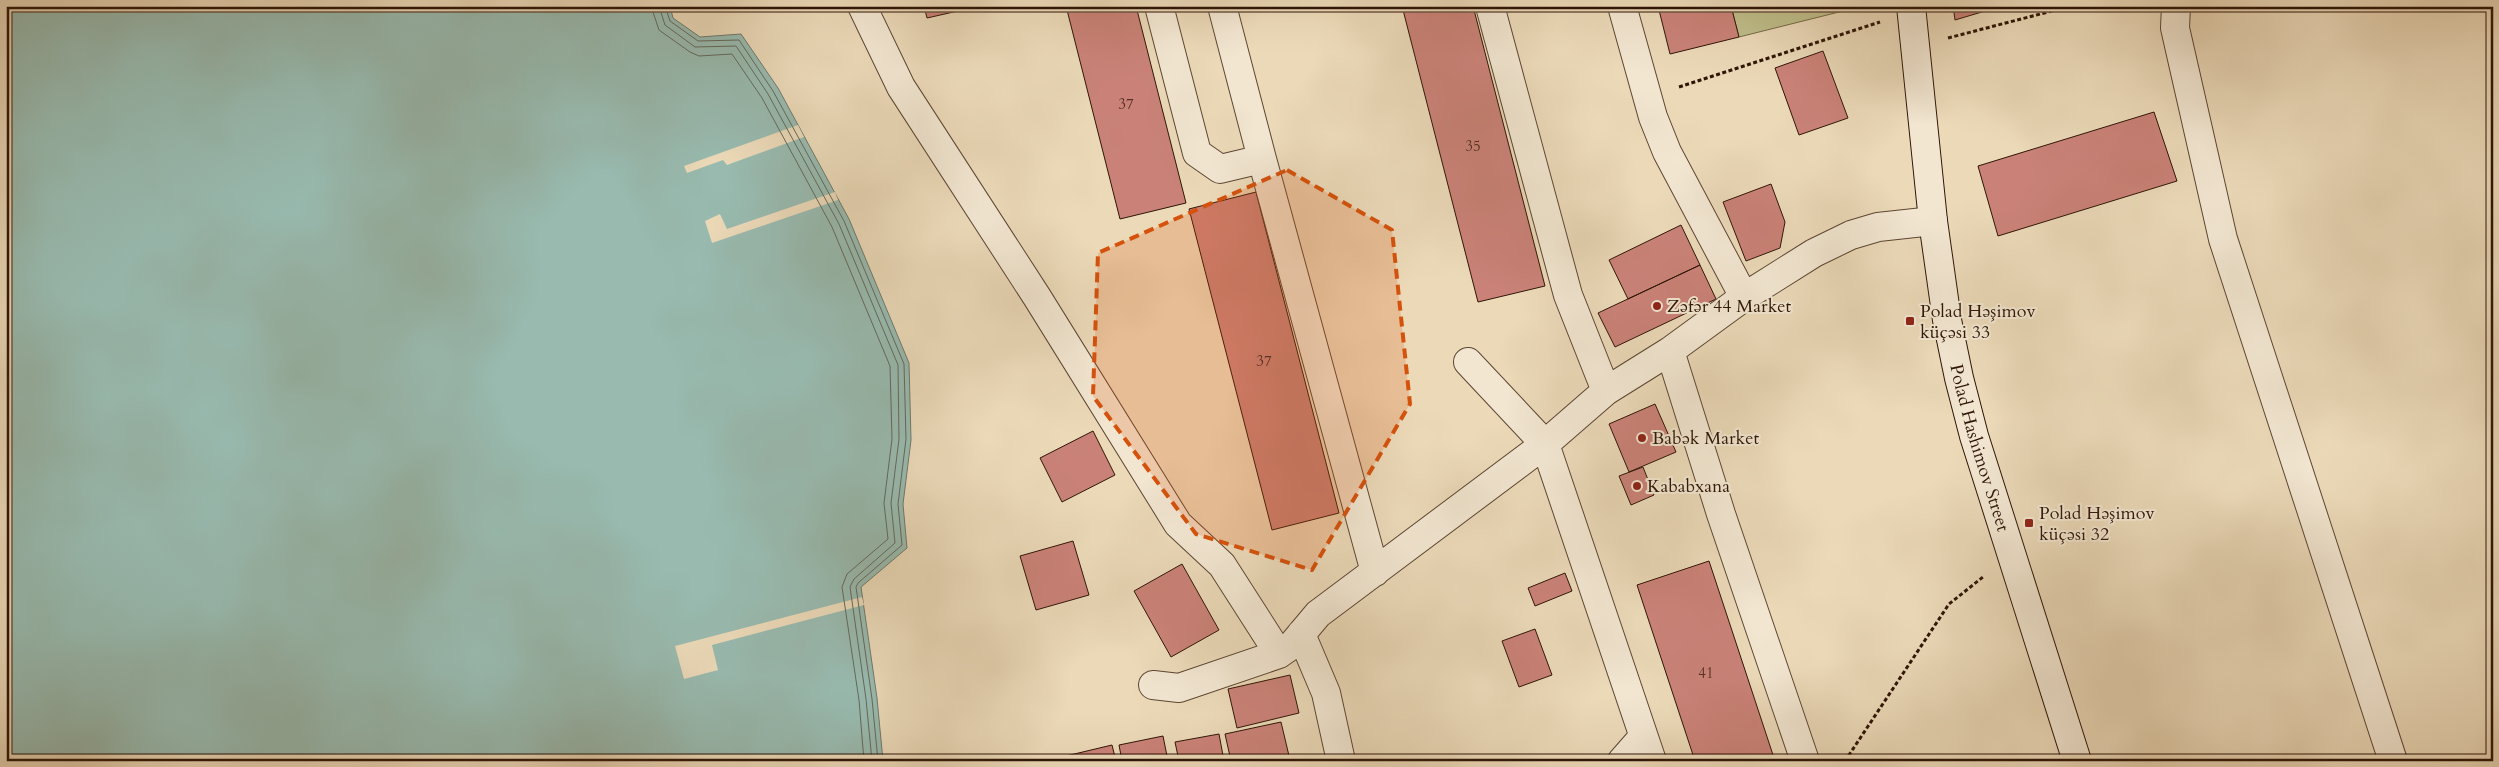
<svg xmlns="http://www.w3.org/2000/svg" width="2499" height="767" font-family="Cardo,serif">
<rect width="100%" height="100%" fill="#ebd9b8"/>
<filter id="stains"><feTurbulence type="fractalNoise" baseFrequency=".004" numOctaves="4"/><feColorMatrix values="0 0 0 0 .2 0 0 0 0 .09 0 0 0 0 .02 0 0 0 .5 -.17"/></filter>
<radialGradient id="worn" r=".72"><stop offset=".6" stop-color="#630" stop-opacity="0"/><stop offset="1" stop-color="#630" stop-opacity=".3"/></radialGradient>
<path fill="#bebd8a" stroke="#766948" d="M1731 6H1863L1739 37Z"/>
<path fill="#98baaf" stroke="#6e786c" d="M6 6H670L673 18 700 37 741 34 778 88 849 219 909 363 911 440 903 504 907 548 861 587 877 698 883 761H6Z"/>
<path fill="#ebd9b8" d="M798 125 804 137 727 165 723 160 687 173 684 166Z
M835 192 838 200 712 243 705 221 720 214 727 229Z
M862 597 864 605 712 645 718 670 684 679 675 646Z"/>
<g fill="none" stroke-linecap="round" stroke-linejoin="round">
<path stroke="#63685b" stroke-width="1" d="M651 6 659 30 690 52 699 56 732 54 762 98 832 227 890 366 892 439 884 503 888 539 847 574 842 587 859 700 864 761
M659 6 665 25 695 47 736 46 768 94 839 224 898 365 899 439 891 503 895 543 854 579 850 587 866 699 872 761
M665 6 670 21 698 41 739 40 773 91 844 221 904 364 906 439 898 504 902 545 858 583 856 587 872 699 878 761"/>
</g>
<path fill="#ca8278" stroke="#2e1507" d="M924 6H980L927 18Z
M1066 6H1136L1186 203 1120 219Z
M1402 6H1473L1545 286 1478 302Z
M1658 6H1731L1739 37 1670 54Z
M1953 6H2002L1955 20Z
M1823 51 1848 118 1799 135 1775 68Z
M2154 112 2177 181 1998 236 1978 166Z
M1771 184 1785 222 1780 248 1746 261 1723 202Z
M1256 192 1339 513 1272 530 1189 209Z
M1681 225 1700 265 1628 299 1609 260Z
M1700 265 1716 299 1615 347 1598 313Z
M1655 404 1676 452 1629 472 1609 424Z
M1093 431 1115 475 1062 502 1040 458Z
M1643 467 1654 495 1631 505 1619 476Z
M1073 541 1089 595 1036 610 1020 556Z
M1709 561 1775 761H1695L1637 585Z
M1182 564 1219 630 1171 657 1134 591Z
M1565 573 1572 591 1535 606 1528 588Z
M1535 629 1552 675 1519 687 1502 641Z
M1290 675 1299 713 1237 728 1228 689Z
M1281 722 1290 760 1231 761 1225 734Z
M1219 734 1224 761H1179L1175 742Z
M1163 736 1168 761H1122L1119 745Z
M1112 745 1116 761H1045Z"/>
<g fill="none" stroke-linecap="round" stroke-linejoin="round">
<defs>
<path id="street" d="M862 6 901 87 1037 297 1178 524 1222 565 1279 654 1292 645 1318 614 1545 444 1606 391 1670 351 1744 297 1814 253 1851 235 1878 227 1933 221
M1159 6 1197 153 1220 169 1262 159 1375 572
M1222 6 1262 159
M1490 6 1568 295 1606 391
M1622 6 1653 117 1667 152 1744 297
M2176 6 2175 28 2223 239 2393 761
M1670 351 1721 514 1805 761
M1468 362 1545 444 1652 761
M1301 634 1326 693 1341 761
M1153 685 1179 688 1279 654
M1622 761 1643 737"/>
<g id="secondary">
<path id="s1" d="M1911 6 1933 221 1947 320 1959 378 1974 436 2077 761"/>
</g>
</defs>
<use href="#street" stroke="#5d4633" stroke-width="30"/>
<use href="#secondary" stroke="#2e1507" stroke-width="30"/>
<path stroke="#2e1507" stroke-width="3" stroke-dasharray="4 2.5" stroke-linecap="butt" d="M1948 38 2071 6
M1679 87 1880 22
M1845 761 1949 604 1983 577"/>
<use href="#street" stroke="#f2e6d1" stroke-width="28"/>
<use href="#secondary" stroke="#f2e6d1" stroke-width="28"/>
</g>
<path fill="#d5520c" fill-opacity="0.2" stroke="#d5520c" stroke-width="4" stroke-dasharray="10 6" stroke-linejoin="round" d="M1287 170 1392 230 1410 404 1312 570 1196 534 1093 396 1098 253Z"/>
<g fill="#8f2418" stroke="#f2e6d1" stroke-width="2">
<circle cx="1657" cy="306" r="5"/>
<rect x="1905" y="316" width="10" height="10" rx="2.5"/>
<circle cx="1642" cy="438" r="5"/>
<circle cx="1637" cy="486" r="5"/>
<rect x="2024" y="518" width="10" height="10" rx="2.5"/>
</g>
<g text-anchor="middle" dominant-baseline="central" stroke-width="4" stroke-linejoin="round" paint-order="stroke">
<g font-size="15" fill="#553023">
<text x="1126" y="104">37</text>
<text x="1473" y="146">35</text>
<text x="1264" y="361">37</text>
<text x="1706" y="673">41</text>
</g>
<g font-size="18" fill="#2e1507" stroke="#f2e6d1" text-anchor="start">
<text x="1667" y="306">Zəfər 44 Market</text>
<text x="1920" y="311">Polad Həşimov<tspan x="1920" dy="21">küçəsi 33</tspan></text>
<text x="1652" y="438">Babək Market</text>
<text x="1647" y="486">Kababxana</text>
<text x="2039" y="513">Polad Həşimov<tspan x="2039" dy="21">küçəsi 32</tspan></text>
</g>
<g font-size="18" fill="#2e1507" stroke="#f2e6d1">
<text stroke="none"><textPath href="#s1" startOffset="448">Polad Hashimov Street</textPath></text>
</g>
</g>
<rect width="2499" height="767" fill="none" stroke="#ebd9b8" stroke-width="25"/>
<rect x="8" y="8" width="2484" height="752" fill="none" stroke="#2e1507" stroke-width="2.5"/>
<rect x="12" y="12" width="2474" height="742" fill="none" stroke="#2e1507"/>
<rect width="100%" height="100%" filter="url(#stains)"/>
<rect width="100%" height="100%" fill="url(#worn)"/>
</svg>
